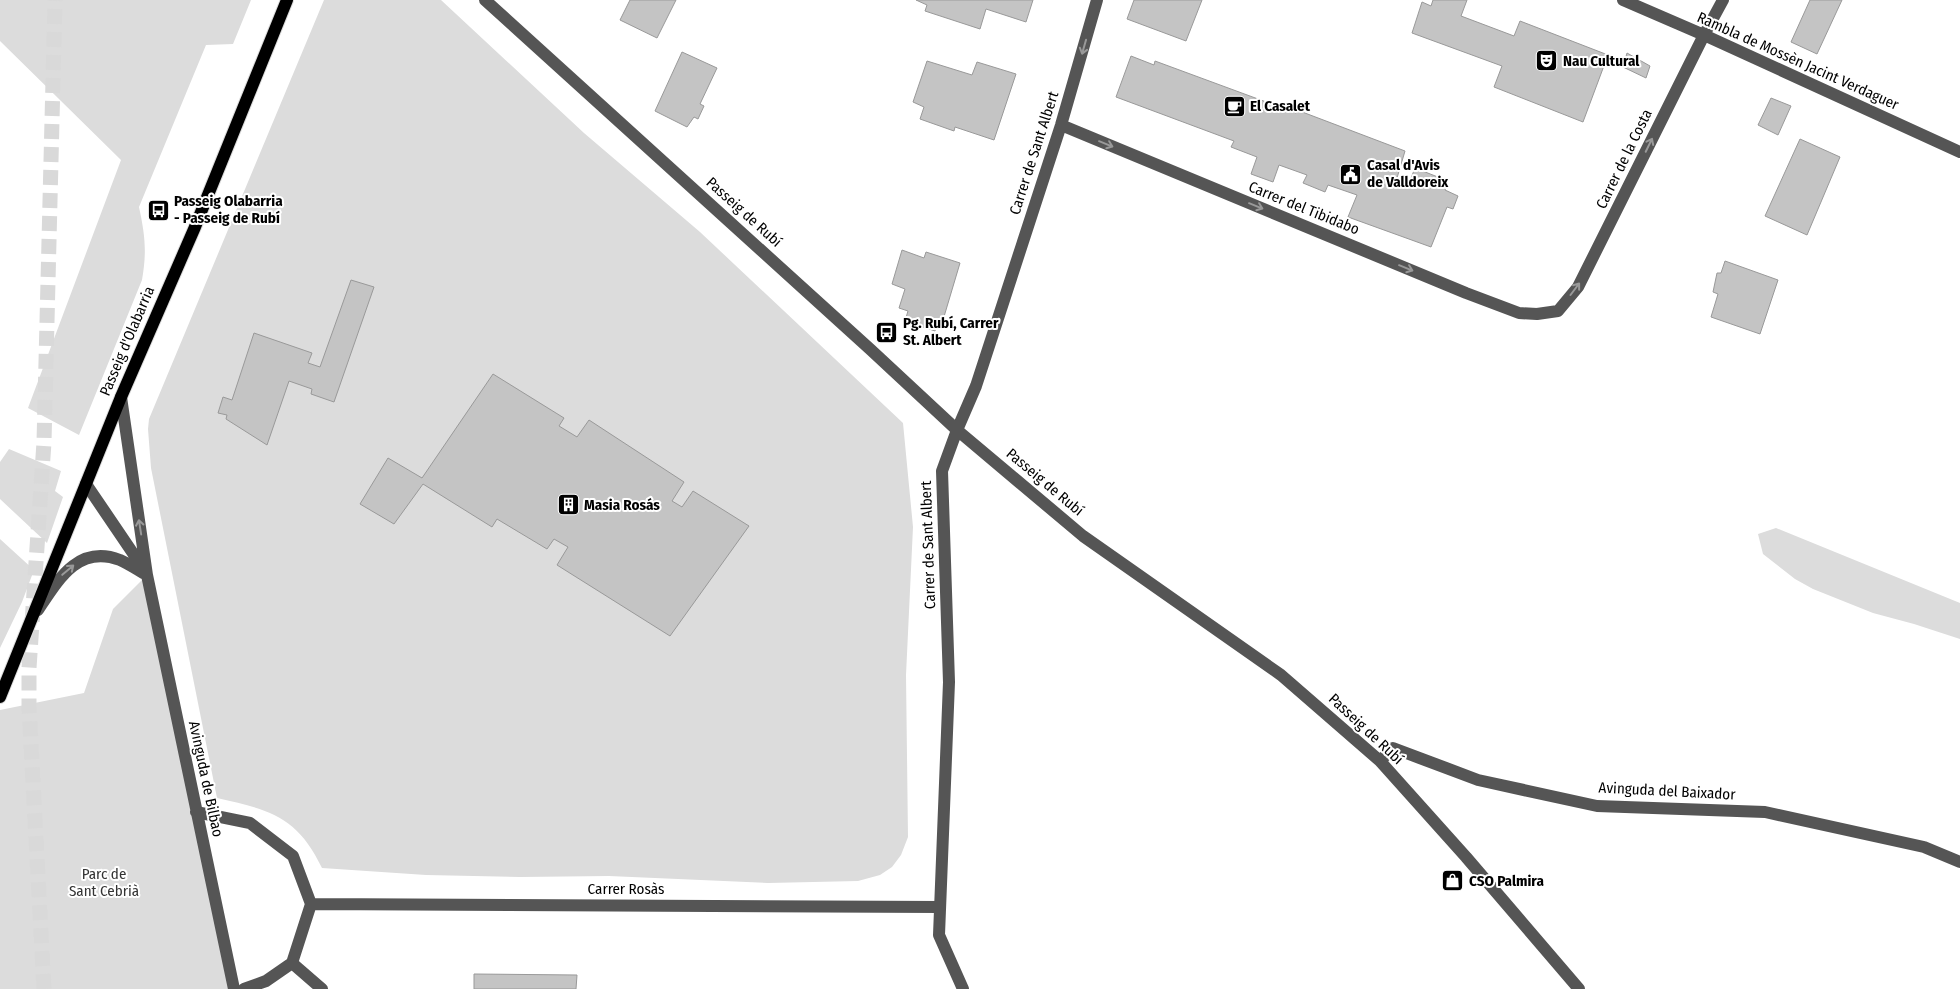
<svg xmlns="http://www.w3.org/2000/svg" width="1960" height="989" font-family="'Fira Sans Condensed',sans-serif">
<rect width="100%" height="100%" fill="#fff"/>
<path fill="#dcdcdc" d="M0 0H251L233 44 206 45 139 207C145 235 147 251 142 280L79 435 28 408 121 160 0 41Z
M324 0H441L584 133 700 232 903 423 913 527 906 675 908 837 901 855 892 867 880 875 858 881 768 883 609 876 520 877 426 875 322 868C297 816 270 810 217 798L151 468 148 429 149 419Z
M9 449 61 471 55 491 63 497 47 543 0 499V462Z
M1776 528 1960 603V639L1914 624 1873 613 1813 589 1795 579 1763 554 1758 534Z
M0 539 34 570 22 602 0 648Z
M147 575 233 989H0V710L84 693 113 609Z"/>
<path fill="#c4c4c4" stroke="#999" d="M630 0H676L657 38 620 20Z
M916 0H1033L1026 22 986 9 980 29 925 11 927 5Z
M1134 0H1202L1186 41 1127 19Z
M1433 0H1467L1461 16 1514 36 1520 21 1608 55 1583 122 1494 87 1502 66 1412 33 1422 2 1431 6Z
M1810 0H1842L1817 54 1791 42Z
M682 52 717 68 700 104 704 106 698 119 694 117 687 127 655 111Z
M1627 53 1650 66 1646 78 1623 67Z
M1131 56 1154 65 1155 61 1296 113 1297 110 1405 151 1397 178 1409 183 1415 168 1448 181 1445 190 1458 196 1453 209 1447 207 1431 247 1348 217 1357 195 1328 185 1325 192 1303 183 1307 175 1279 165 1273 182 1251 174 1257 157 1231 147 1234 141 1116 97Z
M927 61 972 75 977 62 1016 74 994 140 955 127 954 131 920 119 924 107 913 102Z
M1771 98 1791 106 1778 135 1758 125Z
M1800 139 1840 157 1807 235 1765 216Z
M902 250 924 258 926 252 960 263 943 320 938 319 935 331 905 321 908 311 899 308 905 289 892 284Z
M1725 261 1778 280 1760 334 1711 317 1718 294 1713 292 1717 273H1721Z
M351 280 374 287 334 402 311 394 312 389 289 381 267 445 226 419 227 415 218 413 223 397 232 400 254 333 312 353 308 363 320 367Z
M493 374 564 418 559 426 577 437 589 420 684 482 672 501 682 507 693 491 749 526 670 636 557 565 568 547 554 539 547 549 497 519 492 527 423 484 394 524 360 504 388 458 422 478Z
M474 974 577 975 576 989H474Z"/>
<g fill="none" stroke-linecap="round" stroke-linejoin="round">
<path stroke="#d9d9d9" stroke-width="15" stroke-dasharray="15 8" stroke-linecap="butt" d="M44 989 29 707V668L44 442 55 0"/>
<defs>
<path id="major" d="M0 697 121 397 195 227 287 0"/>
</defs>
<use href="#major" stroke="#dbdbdb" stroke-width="14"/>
<path stroke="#555" stroke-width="12" d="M485 0 871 350 957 430 1083 536 1281 675 1380 761 1466 857 1579 989
M1623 0 1704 35 1960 152
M1061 125 1466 293 1519 313 1537 314 1558 311 1578 287 1704 35 1723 0
M121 397 147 575 234 989
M86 484 145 571
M38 610C58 580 78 544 120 560 129 564 138 570 147 575
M1380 761 1393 748 1478 780 1597 806 1765 812 1924 847 1960 862
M196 812 250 823 293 856 311 904 292 963 266 981 244 989
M311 904 940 907
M292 963 322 989
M963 989 939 935 949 682 942 471 957 430 976 386 1061 125 1097 0"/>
<use href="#major" stroke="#000" stroke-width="12"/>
</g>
<defs><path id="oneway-shaft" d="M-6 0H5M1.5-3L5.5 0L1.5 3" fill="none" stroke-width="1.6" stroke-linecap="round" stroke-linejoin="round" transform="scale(1.25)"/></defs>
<g stroke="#999">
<use href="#oneway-shaft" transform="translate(1084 47) rotate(106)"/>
<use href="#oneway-shaft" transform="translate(1106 144) rotate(22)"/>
<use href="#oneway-shaft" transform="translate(1649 145) rotate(-64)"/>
<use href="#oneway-shaft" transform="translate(1256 206) rotate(22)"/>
<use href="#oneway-shaft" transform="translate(1406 268) rotate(22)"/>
<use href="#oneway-shaft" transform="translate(1575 289) rotate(-53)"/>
<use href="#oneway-shaft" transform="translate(140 527) rotate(-99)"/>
<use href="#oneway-shaft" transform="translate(68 570) rotate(-40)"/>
</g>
<defs>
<symbol id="theatre-square" viewBox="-11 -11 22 22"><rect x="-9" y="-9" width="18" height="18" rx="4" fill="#000" stroke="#fff"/><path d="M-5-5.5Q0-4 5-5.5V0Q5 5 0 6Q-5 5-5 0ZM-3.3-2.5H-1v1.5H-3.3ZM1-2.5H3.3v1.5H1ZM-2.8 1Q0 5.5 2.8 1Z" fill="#fff"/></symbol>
<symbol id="cafe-square" viewBox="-11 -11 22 22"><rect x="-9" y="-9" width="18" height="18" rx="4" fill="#000" stroke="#fff"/><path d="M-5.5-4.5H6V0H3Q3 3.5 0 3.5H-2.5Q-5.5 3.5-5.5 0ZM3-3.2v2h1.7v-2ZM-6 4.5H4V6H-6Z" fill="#fff"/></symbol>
<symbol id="civic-square" viewBox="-11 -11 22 22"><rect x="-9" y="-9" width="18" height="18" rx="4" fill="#000" stroke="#fff"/><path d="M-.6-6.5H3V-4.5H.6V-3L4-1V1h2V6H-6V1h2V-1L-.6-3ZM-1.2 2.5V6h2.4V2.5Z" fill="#fff"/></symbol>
<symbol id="bus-square" viewBox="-11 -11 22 22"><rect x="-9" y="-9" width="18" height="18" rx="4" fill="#000" stroke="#fff"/><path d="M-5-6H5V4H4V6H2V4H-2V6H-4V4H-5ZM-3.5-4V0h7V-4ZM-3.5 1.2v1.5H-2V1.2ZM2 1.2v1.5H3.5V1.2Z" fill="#fff"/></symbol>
<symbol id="building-square" viewBox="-11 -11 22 22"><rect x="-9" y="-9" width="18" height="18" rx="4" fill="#000" stroke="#fff"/><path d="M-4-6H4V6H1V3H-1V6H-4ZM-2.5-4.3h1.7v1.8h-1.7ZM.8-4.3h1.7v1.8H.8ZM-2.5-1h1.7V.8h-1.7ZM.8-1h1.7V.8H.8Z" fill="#fff"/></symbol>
<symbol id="shop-square" viewBox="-11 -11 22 22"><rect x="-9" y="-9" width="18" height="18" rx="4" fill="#000" stroke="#fff"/><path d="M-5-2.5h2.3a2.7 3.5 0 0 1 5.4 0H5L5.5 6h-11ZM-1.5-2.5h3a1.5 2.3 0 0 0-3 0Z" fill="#fff"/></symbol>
</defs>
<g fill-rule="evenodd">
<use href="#theatre-square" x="1534" y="48" width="25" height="25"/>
<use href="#cafe-square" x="1222" y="94" width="25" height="25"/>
<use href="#civic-square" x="1338" y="162" width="25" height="25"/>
<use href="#bus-square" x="146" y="198" width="25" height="25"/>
<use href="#bus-square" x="874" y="320" width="25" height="25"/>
<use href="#building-square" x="556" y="492" width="25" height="25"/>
<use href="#shop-square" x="1440" y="868" width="25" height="25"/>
</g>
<g text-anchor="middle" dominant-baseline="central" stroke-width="4" stroke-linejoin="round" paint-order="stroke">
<g font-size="15" font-weight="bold" fill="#000" stroke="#fff" text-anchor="start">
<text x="1563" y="61">Nau Cultural</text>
<text x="1250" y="106">El Casalet</text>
<text x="1367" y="165">Casal d'Avis<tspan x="1367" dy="17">de Valldoreix</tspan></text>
<text x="174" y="201">Passeig Olabarria<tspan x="174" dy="17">- Passeig de Rubí</tspan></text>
<text x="903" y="323">Pg. Rubí, Carrer<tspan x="903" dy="17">St. Albert</tspan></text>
<text x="584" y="505">Masia Rosás</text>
<text x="1469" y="881">CSO Palmira</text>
</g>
<g font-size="15" fill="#000" stroke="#fff">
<text transform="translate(1798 61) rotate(24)">Rambla de Mossèn Jacint Verdaguer</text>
<text transform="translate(1034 153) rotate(-72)">Carrer de Sant Albert</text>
<text transform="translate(1624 159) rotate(-64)">Carrer de la Costa</text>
<text transform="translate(1304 208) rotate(22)">Carrer del Tibidabo</text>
<text transform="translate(744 212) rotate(42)">Passeig de Rubí</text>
<text transform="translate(127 341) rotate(-67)">Passeig d'Olabarria</text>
<text transform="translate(1045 482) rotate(40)">Passeig de Rubí</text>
<text transform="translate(928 545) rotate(-92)">Carrer de Sant Albert</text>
<text transform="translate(1366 729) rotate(43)">Passeig de Rubí</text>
<text transform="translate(206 779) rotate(78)">Avinguda de Bilbao</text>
<text transform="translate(1667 791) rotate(3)">Avinguda del Baixador</text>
<text x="626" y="889">Carrer Rosàs</text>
</g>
<g font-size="15" fill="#333" stroke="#fff">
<text x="104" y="874">Parc de<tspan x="104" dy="17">Sant Cebrià</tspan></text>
</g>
</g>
</svg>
